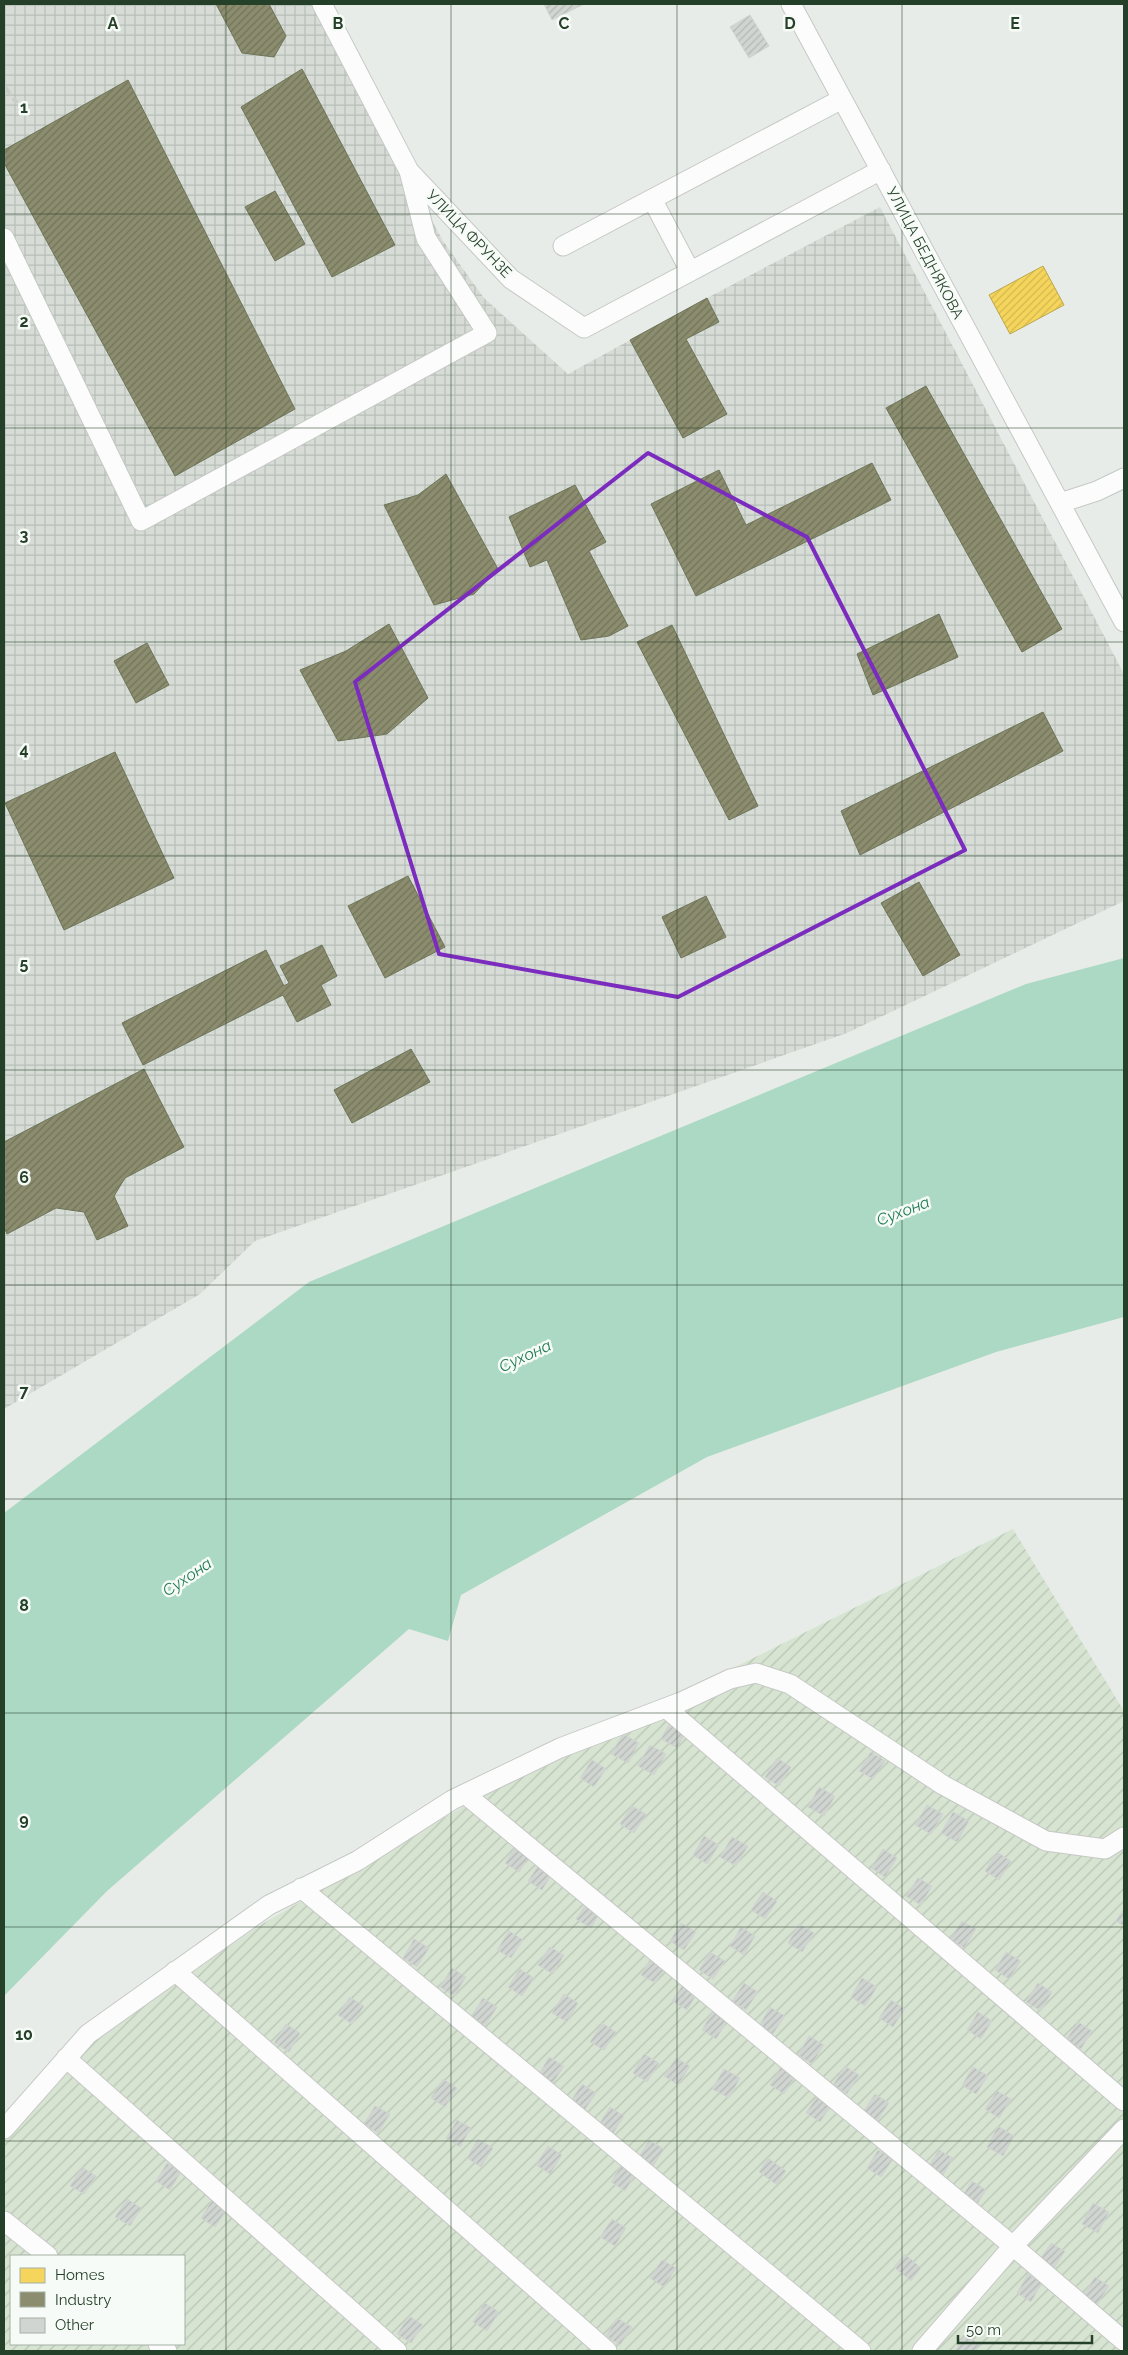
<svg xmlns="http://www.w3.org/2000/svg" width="1128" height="2355" font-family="Raleway,sans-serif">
<defs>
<pattern id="industrial-grid" width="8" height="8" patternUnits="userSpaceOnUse" patternTransform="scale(1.25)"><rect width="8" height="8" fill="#d7ddd6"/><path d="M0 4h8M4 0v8" fill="none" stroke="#b8bfb8"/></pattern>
<pattern id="garden-furrows" width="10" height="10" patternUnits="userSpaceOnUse" patternTransform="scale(1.25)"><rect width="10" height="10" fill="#d8e4d2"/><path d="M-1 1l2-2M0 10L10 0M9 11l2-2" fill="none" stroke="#b9c5b4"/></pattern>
<pattern id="homes-hatch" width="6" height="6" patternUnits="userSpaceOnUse" patternTransform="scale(1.25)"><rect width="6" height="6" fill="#f6d55c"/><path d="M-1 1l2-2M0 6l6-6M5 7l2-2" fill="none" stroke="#d3b850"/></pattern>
<pattern id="industry-hatch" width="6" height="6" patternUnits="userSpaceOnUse" patternTransform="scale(1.25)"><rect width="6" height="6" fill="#8c8c6e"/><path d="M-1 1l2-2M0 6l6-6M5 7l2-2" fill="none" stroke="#72745a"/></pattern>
<pattern id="building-hatch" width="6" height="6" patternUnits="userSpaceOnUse" patternTransform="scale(1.25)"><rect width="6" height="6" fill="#d0d5d1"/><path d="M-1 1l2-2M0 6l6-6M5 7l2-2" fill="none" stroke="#b2b8b3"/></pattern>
</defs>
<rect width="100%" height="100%" fill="#e8ece8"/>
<path fill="url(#industrial-grid)" d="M4 4H316L443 241 484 298 568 374 707 298 880 207 1124 674V901L847 1033 255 1241 200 1294 4 1409Z"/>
<path fill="url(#garden-furrows)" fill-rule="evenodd" d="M1013 1529 1124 1711V2351H4V2139L78 2053 257 1927 512 1778ZM11 2256H184V2344H11Z"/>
<path fill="#abd9c3" d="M1124 958V1317L996 1352 707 1457 461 1595 448 1641 409 1629 107 1891 4 1996V1513L309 1282 1026 984Z"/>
<path fill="url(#homes-hatch)" stroke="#b7a84c" d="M1043 266 1064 305 1010 334 989 295Z"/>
<path fill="url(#industry-hatch)" stroke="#6d7559" d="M216 4H269L286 36 274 57 242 53Z
M302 69 395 245 332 277 241 107Z
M128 80 295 409 175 476 4 163V150Z
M275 191 305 244 275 261 245 207Z
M707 298 719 322 686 339 727 414 683 438 630 340Z
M926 386 1062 629 1022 652 886 408Z
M872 463 891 500 696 596 651 504 719 470 746 525Z
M446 474 498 569 474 594 434 605 384 505 418 495Z
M575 485 606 542 589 551 628 626 609 636 581 640 547 560 530 567 509 517Z
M939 614 958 657 873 695 857 654Z
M389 624 428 698 387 734 338 741 300 670 346 651Z
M672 625 758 806 729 820 637 642Z
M147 643 169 685 136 703 114 661Z
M1043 712 1063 751 860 855 841 811Z
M115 752 174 878 64 930 5 803Z
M408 876 445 947 385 978 348 906Z
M919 882 960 955 923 976 881 903Z
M706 896 726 937 681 958 662 917Z
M322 945 337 976 321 985 331 1005 297 1022 283 995 143 1065 122 1023 266 950 284 986 289 983 280 966Z
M411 1049 430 1082 352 1123 334 1090Z
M144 1069 184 1147 125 1178 114 1196 128 1226 97 1240 84 1212 56 1208 7 1234 4 1227V1142Z"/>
<path fill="url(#building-hatch)" stroke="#d1d5d1" d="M544 4H584L552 20Z
M750 15 769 46 749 58 730 27Z
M672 1719 688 1728 677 1748 661 1739Z
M623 1734 639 1743 628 1763 611 1754Z
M650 1745 666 1754 654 1775 638 1766Z
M871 1752 885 1761 873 1779 859 1771Z
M777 1758 791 1767 779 1786 765 1777Z
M592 1760 606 1769 594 1787 580 1778Z
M819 1787 835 1796 824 1816 808 1807Z
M927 1805 943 1814 931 1834 915 1825Z
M632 1806 646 1814 634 1833 620 1824Z
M953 1812 969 1821 957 1842 941 1833Z
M704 1836 719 1845 707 1864 693 1855Z
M732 1837 748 1846 736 1866 720 1857Z
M517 1844 531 1853 519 1872 505 1863Z
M883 1849 897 1858 885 1877 871 1868Z
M997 1852 1011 1861 999 1880 985 1871Z
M540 1863 554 1871 542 1890 528 1881Z
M918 1878 932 1886 921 1905 906 1896Z
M763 1892 777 1901 765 1919 751 1910Z
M588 1901 602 1909 591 1928 576 1919Z
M1124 1908V1926L1116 1921Z
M962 1921 976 1929 964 1948 950 1939Z
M681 1923 696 1932 684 1950 670 1941Z
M799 1924 814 1933 802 1952 788 1943Z
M741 1927 755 1936 744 1955 730 1946Z
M509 1931 523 1940 511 1958 497 1950Z
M414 1939 429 1948 417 1967 403 1958Z
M550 1947 564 1955 553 1974 538 1965Z
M710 1952 725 1961 713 1979 699 1970Z
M1006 1952 1021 1961 1009 1979 995 1970Z
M652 1956 667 1965 655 1983 641 1975Z
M452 1968 466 1977 454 1996 440 1987Z
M520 1969 534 1978 522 1996 508 1987Z
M862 1978 877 1987 865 2006 851 1997Z
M684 1983 698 1992 687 2010 672 2001Z
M744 1983 758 1992 746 2010 732 2001Z
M1038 1983 1052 1992 1041 2011 1026 2002Z
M564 1994 578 2003 567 2022 552 2013Z
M350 1997 364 2006 352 2024 338 2015Z
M483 1998 497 2007 485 2026 471 2017Z
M891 2000 905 2009 893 2027 879 2018Z
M770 2007 785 2016 773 2034 759 2026Z
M713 2011 728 2020 716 2039 702 2030Z
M978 2012 992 2021 981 2039 967 2030Z
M1078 2022 1092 2031 1081 2049 1066 2040Z
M602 2023 616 2032 604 2050 590 2042Z
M286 2024 300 2033 289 2052 274 2043Z
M809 2036 824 2045 812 2064 798 2055Z
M644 2054 659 2063 647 2082 633 2073Z
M549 2057 564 2066 552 2084 538 2076Z
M676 2058 690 2066 678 2085 664 2076Z
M845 2066 859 2075 847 2094 833 2085Z
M781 2067 795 2076 784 2094 770 2085Z
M973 2067 988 2076 976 2094 962 2085Z
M724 2069 740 2078 729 2098 712 2089Z
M443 2079 457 2088 445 2107 431 2098Z
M582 2084 596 2093 584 2111 570 2102Z
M997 2091 1011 2099 999 2118 985 2109Z
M875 2094 889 2103 877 2121 863 2112Z
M818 2095 832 2104 820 2122 806 2113Z
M375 2106 390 2114 378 2133 364 2124Z
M610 2107 624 2116 612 2135 598 2126Z
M457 2120 471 2128 460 2147 446 2138Z
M998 2126 1014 2136 1003 2156 987 2147Z
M478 2139 493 2148 481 2167 467 2158Z
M649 2140 664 2149 652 2168 638 2159Z
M548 2146 562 2155 550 2174 536 2165Z
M878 2150 893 2159 881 2177 867 2168Z
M939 2150 953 2158 942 2177 927 2168Z
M768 2158 786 2171 777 2185 759 2172Z
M167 2163 181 2172 170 2190 156 2181Z
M622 2164 636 2173 625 2191 611 2182Z
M82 2167 96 2176 84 2194 70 2186Z
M972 2181 986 2190 974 2209 960 2200Z
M127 2199 141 2208 130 2226 115 2217Z
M212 2200 227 2209 215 2227 201 2218Z
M1093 2203 1109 2212 1098 2233 1082 2224Z
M612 2219 626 2228 615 2246 600 2237Z
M1051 2243 1065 2251 1053 2270 1039 2261Z
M905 2254 921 2268 911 2281 894 2267Z
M662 2260 676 2268 664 2287 650 2278Z
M1028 2274 1042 2283 1031 2302 1017 2293Z
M1095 2277 1109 2286 1097 2305 1083 2296Z
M485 2303 499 2312 487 2331 473 2322Z
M409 2316 423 2325 411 2343 397 2334Z
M617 2318 632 2327 620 2345 606 2336Z
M965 2335 979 2344 975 2351H955Z"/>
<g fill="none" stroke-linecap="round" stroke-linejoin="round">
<defs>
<path id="minor" d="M322 4 409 171 511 279 584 328 881 170
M791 4 1124 622
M652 199 690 271
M4 238 141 521 487 333 426 238 409 171
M563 246 842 99
M1060 503 1097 491 1124 478
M666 1708 1124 2101
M465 1794 1013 2246 1124 2341
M301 1888 861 2351
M175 1971 607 2351
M66 2058 397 2351
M4 2129 88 2034 269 1905 357 1861 452 1800 560 1748 681 1702 730 1679 756 1673 790 1684 943 1785 1046 1841 1105 1849 1124 1837
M4 2221 48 2256
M158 2344 167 2351
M922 2351 1013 2246 1124 2129"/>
</defs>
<use href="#minor" stroke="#c5c9c5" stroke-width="21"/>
<use href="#minor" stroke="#fcfcfc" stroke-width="19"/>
<path stroke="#c9cdc9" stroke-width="4" stroke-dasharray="10 5" stroke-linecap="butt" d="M4 86 17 103"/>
</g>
<path fill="none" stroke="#7b2cbf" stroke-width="4" stroke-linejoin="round" d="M648 453 807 537 965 850 678 997 439 954 355 682Z"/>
<path fill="none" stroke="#254028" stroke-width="1" stroke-opacity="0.55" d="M226 4V2351M451 4V2351M677 4V2351M902 4V2351M4 214H1124M4 428H1124M4 642H1124M4 856H1124M4 1070H1124M4 1285H1124M4 1499H1124M4 1713H1124M4 1927H1124M4 2141H1124"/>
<g text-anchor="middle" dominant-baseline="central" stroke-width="5" stroke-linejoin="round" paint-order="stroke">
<g font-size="15" fill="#254028" stroke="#f7fbf7">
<text transform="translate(469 234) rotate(46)">УЛИЦА ФРУНЗЕ</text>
<text transform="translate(925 253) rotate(62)">УЛИЦА БЕДНЯКОВА</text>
</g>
<g font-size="16" font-style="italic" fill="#207b52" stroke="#f7fbf7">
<text transform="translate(903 1211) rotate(-21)">Сухона</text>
<text transform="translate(525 1356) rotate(-25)">Сухона</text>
<text transform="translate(187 1577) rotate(-34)">Сухона</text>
</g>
</g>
<g font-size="16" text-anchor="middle" font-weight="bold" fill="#254028" stroke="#f7fbf7" stroke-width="5" stroke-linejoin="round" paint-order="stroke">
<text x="113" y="29">A</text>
<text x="338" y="29">B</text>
<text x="564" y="29">C</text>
<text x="790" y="29">D</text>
<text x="1015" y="29">E</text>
<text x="24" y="113">1</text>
<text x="24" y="327">2</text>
<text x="24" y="541">3</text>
<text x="24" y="755">4</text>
<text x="24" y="969">5</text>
<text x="24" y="1183">6</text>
<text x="24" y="1397">7</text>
<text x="24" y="1611">8</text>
<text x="24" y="1825">9</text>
<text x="24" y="2040">10</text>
</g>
<rect width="1128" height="2355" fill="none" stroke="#254028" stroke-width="10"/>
<rect x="10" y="2255" width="175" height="90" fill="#f7fbf7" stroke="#a3b0a4"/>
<rect x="20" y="2268" width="25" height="15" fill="#f6d55c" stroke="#a3b0a4"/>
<text x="55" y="2280" font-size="15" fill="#254028">Homes</text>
<rect x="20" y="2292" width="25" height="15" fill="#8c8c6e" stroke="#a3b0a4"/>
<text x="55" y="2305" font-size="15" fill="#254028">Industry</text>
<rect x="20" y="2318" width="25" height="15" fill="#d0d5d1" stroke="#a3b0a4"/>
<text x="55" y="2330" font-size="15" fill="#254028">Other</text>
<path d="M958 2335v8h134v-8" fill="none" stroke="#254028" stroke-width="2.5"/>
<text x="966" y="2335" font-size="15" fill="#254028" stroke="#f7fbf7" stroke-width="4" paint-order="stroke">50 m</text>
</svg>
